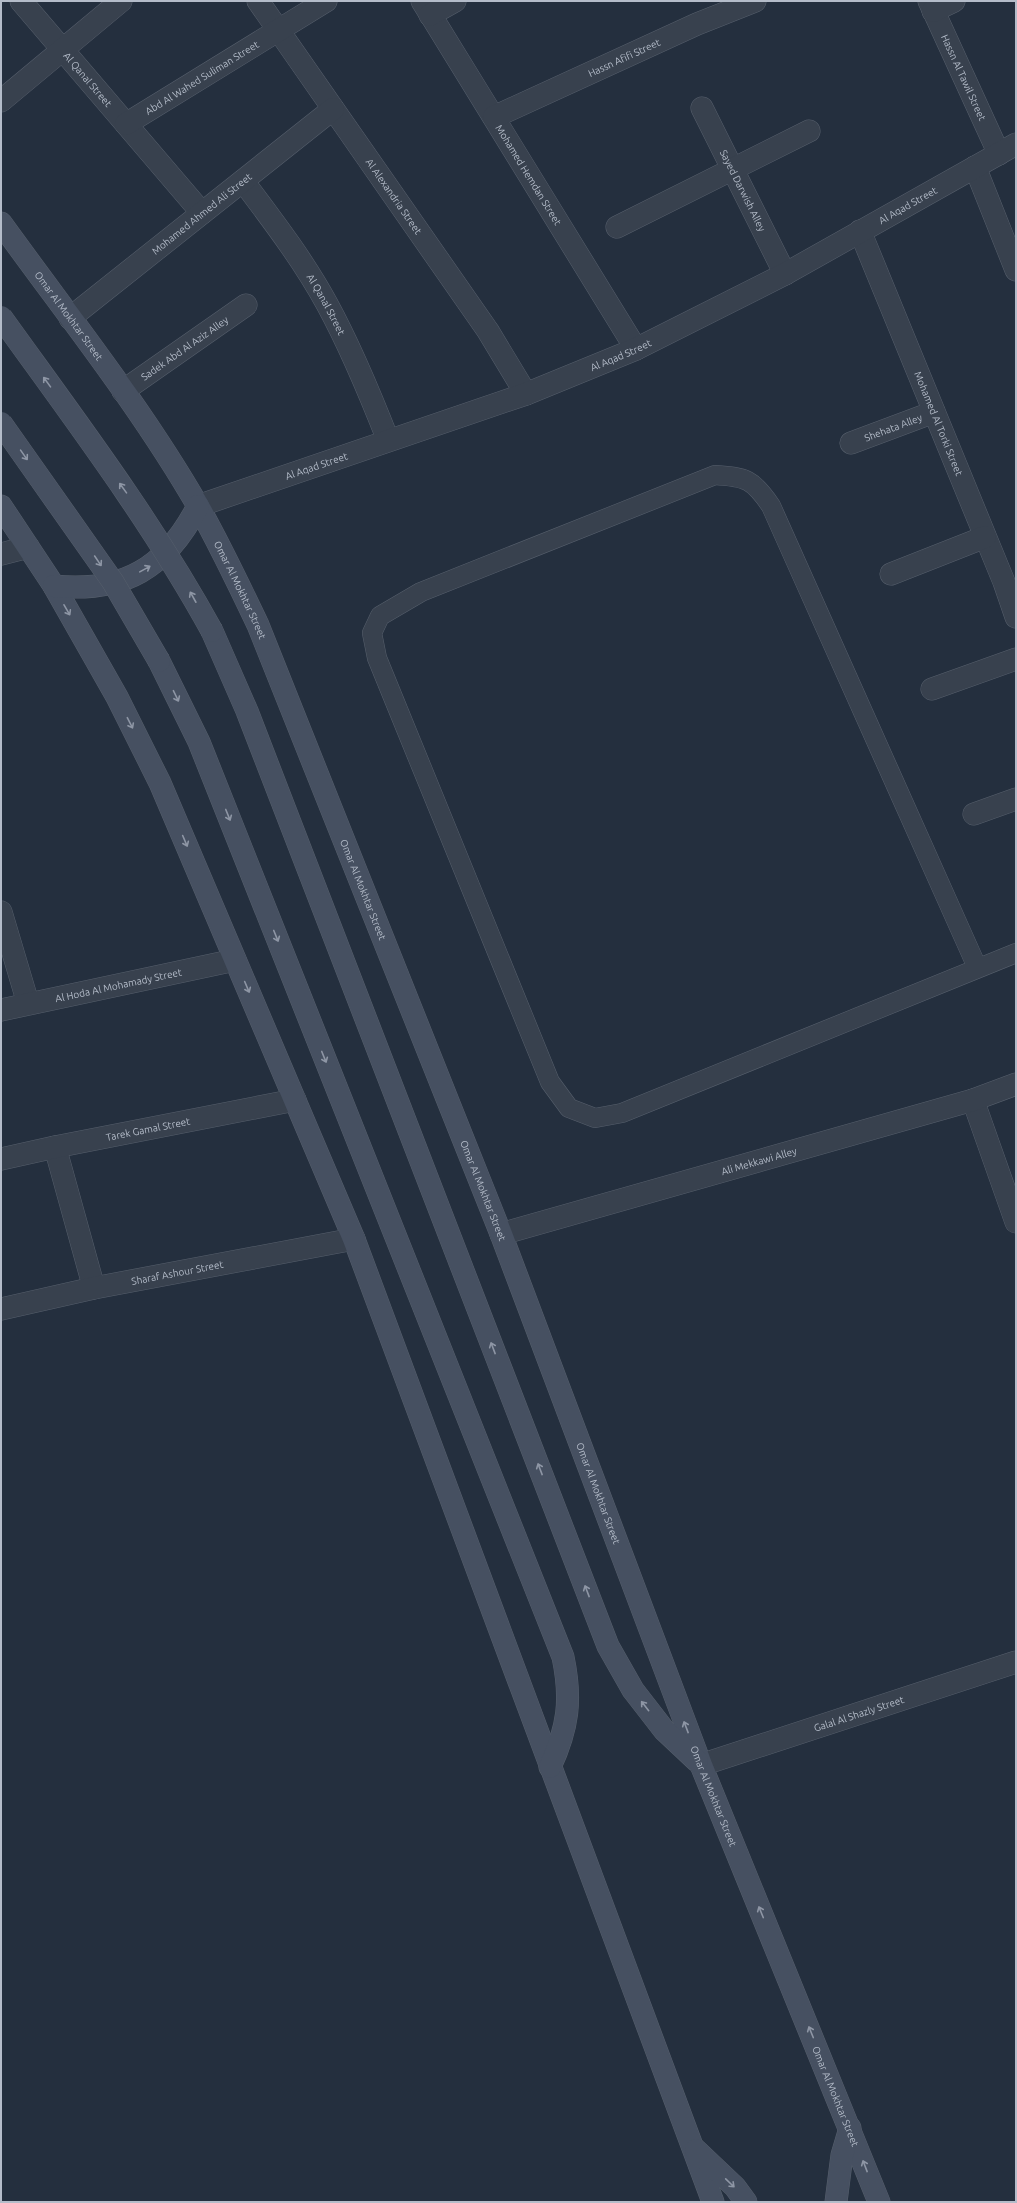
<svg xmlns="http://www.w3.org/2000/svg" width="1017" height="2203" font-family="Ubuntu,sans-serif">
<rect width="100%" height="100%" fill="#242f3e"/>
<g fill="none" stroke-linecap="round" stroke-linejoin="round">
<defs>
<path id="lane" d="M977 967 771 506C753 479 746 477 715 475L421 592 380 616 372 633 377 658 550 1082 569 1108 595 1118 622 1113 1016 953"/>
<g id="street">
<path id="s1" d="M21 1 202 213"/>
<path id="s2" d="M258 1 488 331 526 394"/>
<path id="s3" d="M422 1 636 349"/>
<path id="s4" d="M929 1 999 154"/>
<path d="M933 11 954 1"/>
<path d="M430 15 455 1"/>
<path d="M1 101 121 1"/>
<path id="s5" d="M702 108 785 274"/>
<path id="s6" d="M494 117 697 24 755 1"/>
<path id="s7" d="M126 124 326 1"/>
<path d="M975 167 1016 270"/>
<path id="s8" d="M243 181C273 221 303 260 327 304 351 348 370 394 388 440"/>
<path d="M617 227 809 131"/>
<path id="s9" d="M860 231 1004 582 1016 617"/>
<path id="s10" d="M70 318 333 109"/>
<path id="s11" d="M123 391 246 305"/>
<path id="s12" d="M851 443 934 412"/>
<path id="s13" d="M198 506 526 394 636 349 785 274 1016 144"/>
<path d="M1 554 28 547"/>
<path d="M891 574 985 537"/>
<path d="M932 689 1016 659"/>
<path d="M974 814 1016 799"/>
<path d="M1 912 28 1003"/>
<path id="s14" d="M1 1010 235 960"/>
<path d="M973 1100 1016 1222"/>
<path d="M55 1147 94 1288"/>
<path id="s15" d="M1 1159 55 1147 295 1100"/>
<path id="s16" d="M501 1234 973 1100 1016 1084"/>
<path id="s17" d="M1 1309 94 1288 354 1239"/>
<path id="s18" d="M701 1765 1016 1662"/>
</g>
<g id="secondary">
<path id="s19" d="M1 223C68 316 141 407 198 506 220 545 239 585 258 625L501 1234 701 1765 879 2202"/>
<path d="M1 506 54 586 117 697 160 783 354 1239 713 2202"/>
<path d="M54 586C124 593 166 568 198 506"/>
<path d="M212 631 247 711 608 1646 633 1690 664 1730 697 1761"/>
<path d="M159 661 199 742 563 1657C572 1700 568 1728 550 1767"/>
<path d="M696 2150 735 2187 746 2202"/>
<path d="M836 2202 842 2155 850 2128"/>
</g>
</defs>
<use href="#lane" stroke="#565f6c" stroke-width="20"/>
<use href="#street" stroke="#565f6c" stroke-width="23"/>
<use href="#secondary" stroke="#565f6c" stroke-width="23"/>
<use href="#lane" stroke="#38414e" stroke-width="19"/>
<use href="#street" stroke="#38414e" stroke-width="22"/>
<use href="#secondary" stroke="#465061" stroke-width="22"/>
<defs>
<path id="secondary-bridge" d="M1 317C75 420 151 520 212 631
M1 423 113 582 159 661"/>
</defs>
<use href="#secondary-bridge" stroke="#565f6c" stroke-width="23" stroke-linecap="butt"/>
<use href="#secondary-bridge" stroke="#465061" stroke-width="22"/>
</g>
<defs><path id="oneway-shaft" d="M-6 0H5M1.5-3L5.5 0L1.5 3" fill="none" stroke-width="1.6" stroke-linecap="round" stroke-linejoin="round"/></defs>
<g stroke="#8e96a5">
<use href="#oneway-shaft" transform="translate(47 382) rotate(-126)"/>
<use href="#oneway-shaft" transform="translate(24 455) rotate(55)"/>
<use href="#oneway-shaft" transform="translate(123 488) rotate(-126)"/>
<use href="#oneway-shaft" transform="translate(98 561) rotate(56)"/>
<use href="#oneway-shaft" transform="translate(145 569) rotate(-29)"/>
<use href="#oneway-shaft" transform="translate(193 597) rotate(-119)"/>
<use href="#oneway-shaft" transform="translate(67 610) rotate(60)"/>
<use href="#oneway-shaft" transform="translate(176 696) rotate(64)"/>
<use href="#oneway-shaft" transform="translate(130 723) rotate(63)"/>
<use href="#oneway-shaft" transform="translate(228 815) rotate(68)"/>
<use href="#oneway-shaft" transform="translate(185 841) rotate(67)"/>
<use href="#oneway-shaft" transform="translate(276 936) rotate(68)"/>
<use href="#oneway-shaft" transform="translate(247 987) rotate(67)"/>
<use href="#oneway-shaft" transform="translate(324 1057) rotate(68)"/>
<use href="#oneway-shaft" transform="translate(493 1348) rotate(-111)"/>
<use href="#oneway-shaft" transform="translate(540 1469) rotate(-111)"/>
<use href="#oneway-shaft" transform="translate(587 1591) rotate(-111)"/>
<use href="#oneway-shaft" transform="translate(645 1706) rotate(-128)"/>
<use href="#oneway-shaft" transform="translate(686 1727) rotate(-111)"/>
<use href="#oneway-shaft" transform="translate(761 1912) rotate(-112)"/>
<use href="#oneway-shaft" transform="translate(811 2032) rotate(-112)"/>
<use href="#oneway-shaft" transform="translate(865 2166) rotate(-111)"/>
<use href="#oneway-shaft" transform="translate(730 2183) rotate(44)"/>
</g>
<g text-anchor="middle" dominant-baseline="central" stroke-width="4" stroke-linejoin="round" paint-order="stroke">
<g font-size="10" fill="#b4bcc9" stroke="#1d2633">
<text stroke="none"><textPath href="#s6" startOffset="143">Hassn Afifi Street</textPath></text>
<text stroke="none"><textPath href="#s4" startOffset="84">Hassn Al Tawil Street</textPath></text>
<text stroke="none"><textPath href="#s7" startOffset="89">Abd Al Wahed Suliman Street</textPath></text>
<text stroke="none"><textPath href="#s1" startOffset="103">Al Qanal Street</textPath></text>
<text stroke="none"><textPath href="#s3" startOffset="204">Mohamed Hemdan Street</textPath></text>
<text stroke="none"><textPath href="#s5" startOffset="92">Sayed Darwish Alley</textPath></text>
<text stroke="none"><textPath href="#s2" startOffset="238">Al Alexandria Street</textPath></text>
<text stroke="none"><textPath href="#s13" startOffset="773">Al Aqad Street</textPath></text>
<text stroke="none"><textPath href="#s10" startOffset="168">Mohamed Ahmed Ali Street</textPath></text>
<text stroke="none"><textPath href="#s8" startOffset="149">Al Qanal Street</textPath></text>
<text stroke="none"><textPath href="#s19" startOffset="115">Omar Al Mokhtar Street</textPath></text>
<text stroke="none"><textPath href="#s11" startOffset="75">Sadek Abd Al Aziz Alley</textPath></text>
<text stroke="none"><textPath href="#s13" startOffset="449">Al Aqad Street</textPath></text>
<text stroke="none"><textPath href="#s9" startOffset="208">Mohamed Al Torki Street</textPath></text>
<text stroke="none"><textPath href="#s12" startOffset="45">Shehata Alley</textPath></text>
<text stroke="none"><textPath href="#s13" startOffset="125">Al Aqad Street</textPath></text>
<text stroke="none"><textPath href="#s19" startOffset="439">Omar Al Mokhtar Street</textPath></text>
<text stroke="none"><textPath href="#s19" startOffset="763">Omar Al Mokhtar Street</textPath></text>
<text stroke="none"><textPath href="#s14" startOffset="120">Al Hoda Al Mohamady Street</textPath></text>
<text stroke="none"><textPath href="#s15" startOffset="150">Tarek Gamal Street</textPath></text>
<text stroke="none"><textPath href="#s16" startOffset="268">Ali Mekkawi Alley</textPath></text>
<text stroke="none"><textPath href="#s19" startOffset="1087">Omar Al Mokhtar Street</textPath></text>
<text stroke="none"><textPath href="#s17" startOffset="180">Sharaf Ashour Street</textPath></text>
<text stroke="none"><textPath href="#s19" startOffset="1411">Omar Al Mokhtar Street</textPath></text>
<text stroke="none"><textPath href="#s18" startOffset="166">Galal Al Shazly Street</textPath></text>
<text stroke="none"><textPath href="#s19" startOffset="1735">Omar Al Mokhtar Street</textPath></text>
<text stroke="none"><textPath href="#s19" startOffset="2059">Omar Al Mokhtar Street</textPath></text>
</g>
</g>
<rect width="1017" height="2203" fill="none" stroke="#b4bcc9" stroke-width="4"/>
</svg>
